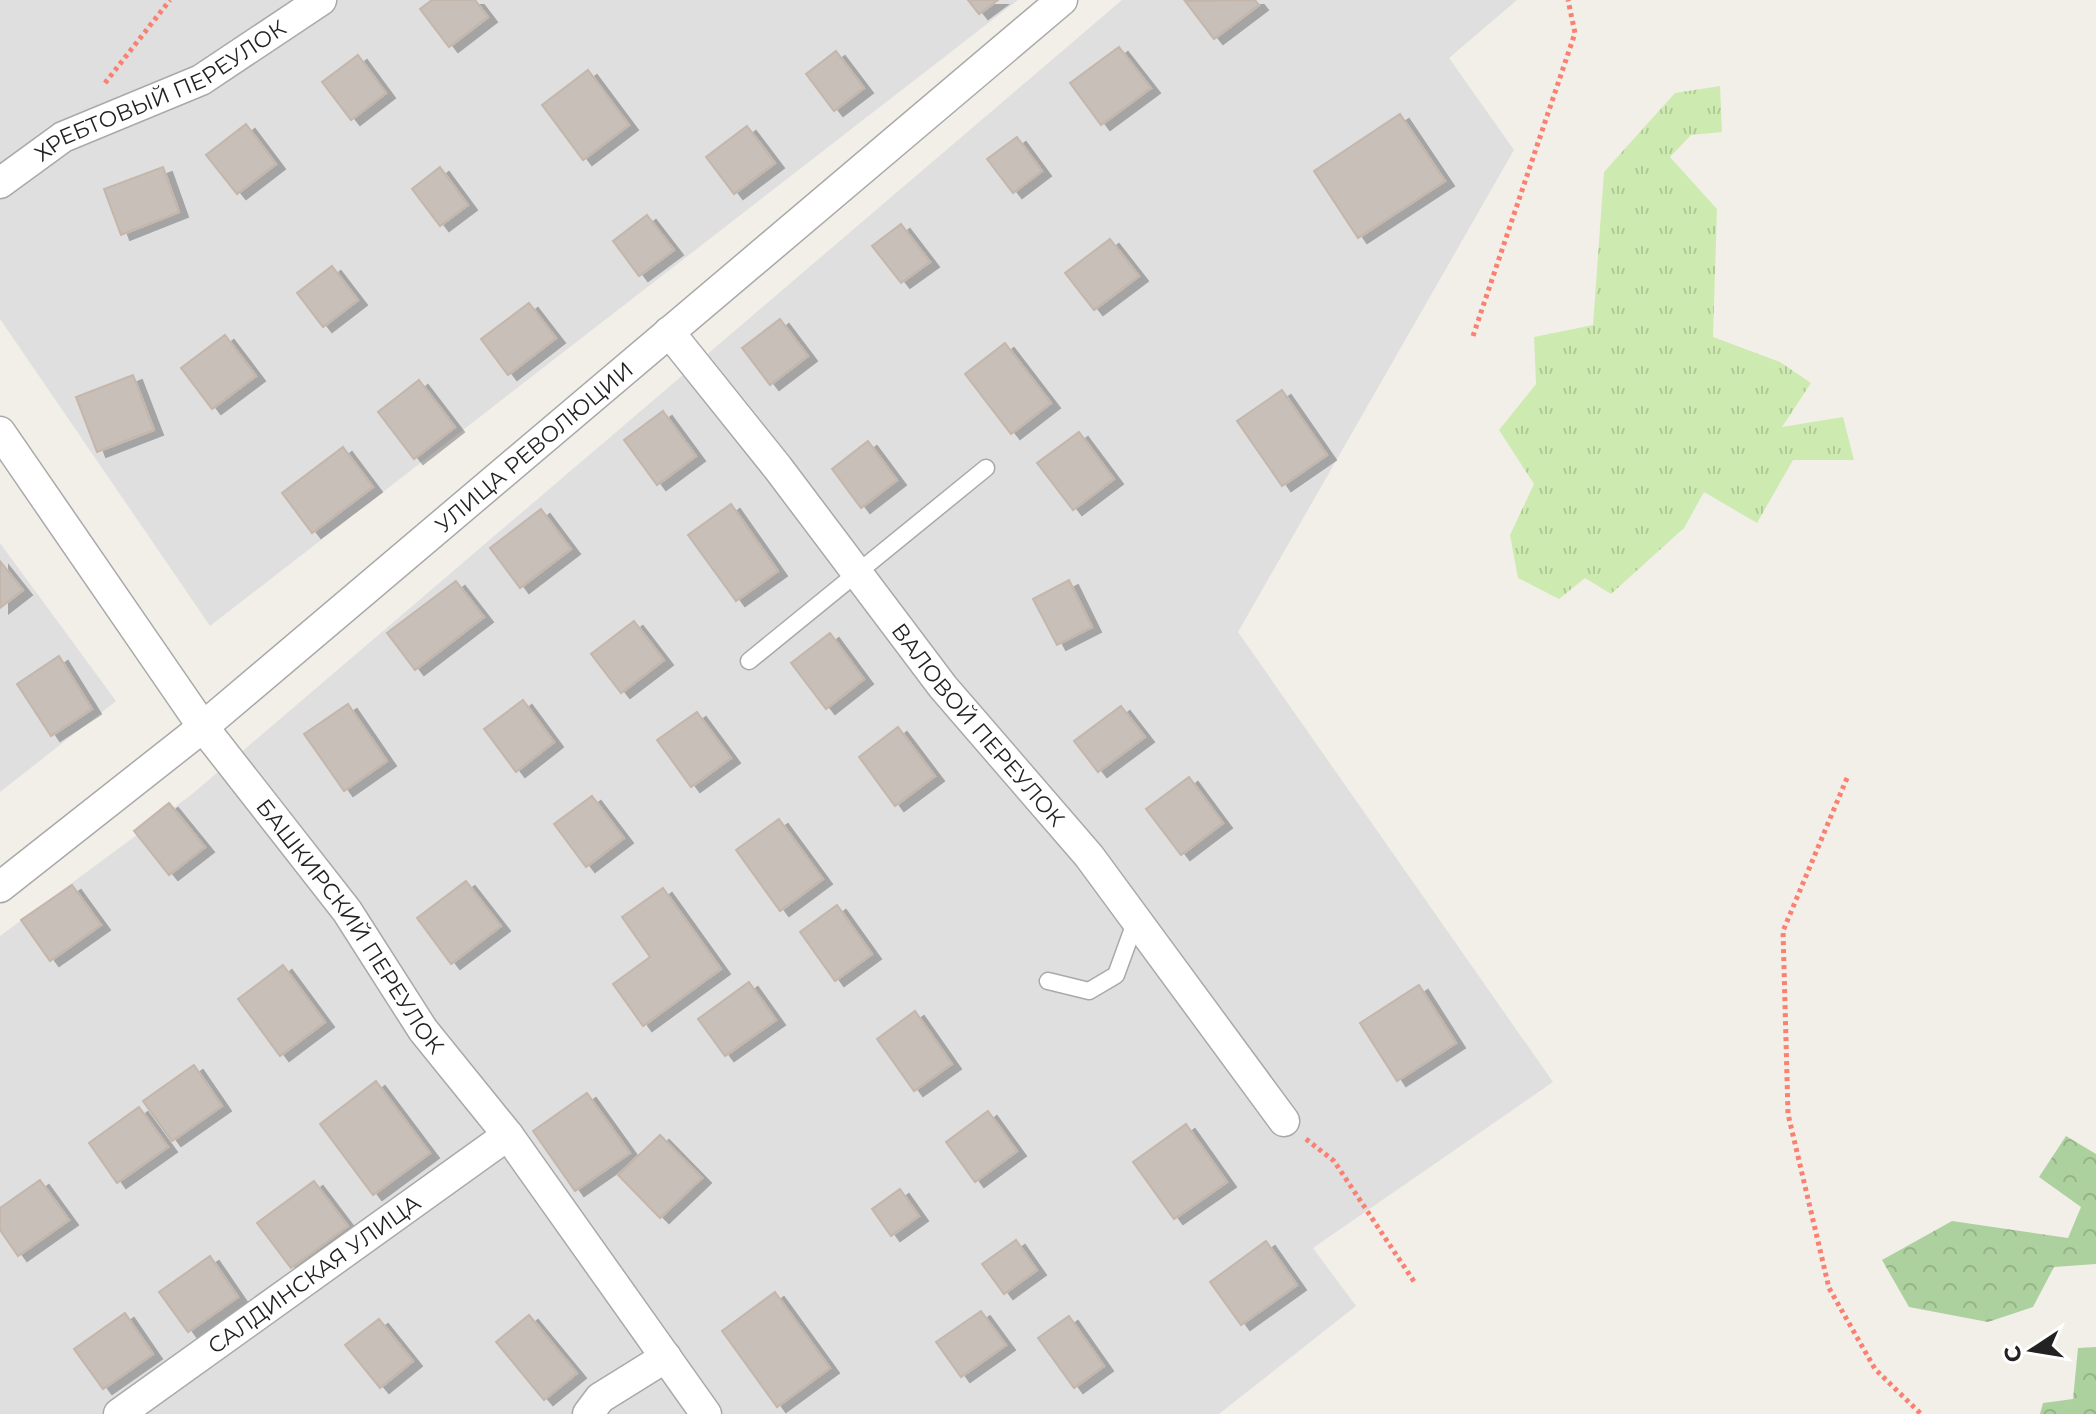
<svg xmlns="http://www.w3.org/2000/svg" width="2096" height="1414" font-family="Montserrat,sans-serif">
<defs>
<pattern id="grass-tufts" width="24" height="20" patternUnits="userSpaceOnUse" patternTransform="scale(2)"><rect width="24" height="20" fill="#cdebb0"/><path d="M3 7l-1-3M5 7V3M7 7l1-3M15 17l-1-3M17 17v-4M19 17l1-3" fill="none" stroke="#b0c997"/></pattern>
<pattern id="forest-crowns" width="20" height="18" patternUnits="userSpaceOnUse" patternTransform="scale(2)"><rect width="20" height="18" fill="#add19e"/><path d="M2 6a3 3 0 1 1 6 0M12 15a3 3 0 1 1 6 0" fill="none" stroke="#95b388"/></pattern>
<filter id="shadow"><feDropShadow dx="9" dy="5" stdDeviation="0" flood-color="#0004"/></filter>
</defs>
<rect width="100%" height="100%" fill="#f2efe9"/>
<path fill="#e0dfdf" d="M0 0H1018L210 626 0 319Z
M1122 0H1517L1449 58 1514 150 1238 632 1553 1082 1313 1248 1356 1306 1219 1414H0V936L191 795Z
M0 543 116 701 0 792Z"/>
<path fill="url(#grass-tufts)" d="M1720 86 1722 132 1691 135 1670 157 1717 209 1713 337 1780 362 1811 383 1782 427 1843 417 1854 460H1793L1757 523 1704 492 1684 528 1611 594 1585 578 1559 599 1518 578 1510 535 1534 484 1499 430 1536 384 1534 337 1593 325 1604 172 1675 93Z"/>
<path fill="url(#forest-crowns)" d="M2066 1136 2096 1154V1264L2054 1267 2033 1307 1988 1322 1909 1307 1882 1260 1952 1221 2068 1238 2081 1207 2039 1177Z
M2096 1347V1414H2040L2043 1403 2073 1399 2078 1348Z"/>
<path fill="#c7bfb8" stroke="#c4b6ab" stroke-width="2" filter="url(#shadow)" d="M432 0H475L488 17 449 47 420 9Z
M968 0H998L979 14Z
M1255 0 1259 5 1214 39 1185 1Z
M1119 47 1151 88 1101 125 1070 83Z
M836 51 864 88 834 111 806 74Z
M358 55 386 93 351 120 322 82Z
M588 70 629 125 583 160 542 105Z
M1400 114 1445 181 1358 238 1314 171Z
M246 124 276 164 237 194 206 155Z
M747 126 775 163 734 194 706 157Z
M1017 137 1042 171 1013 193 987 159Z
M163 167 179 212 121 235 104 189Z
M440 167 468 205 440 226 412 189Z
M647 215 674 250 639 276 613 241Z
M901 224 930 262 901 283 872 246Z
M1110 239 1139 276 1094 310 1065 273Z
M332 266 358 300 323 327 297 293Z
M529 303 556 338 508 375 481 339Z
M780 319 808 356 770 385 742 348Z
M225 335 256 376 212 409 181 368Z
M1005 343 1051 403 1011 434 965 374Z
M133 375 154 430 97 452 76 397Z
M419 380 455 427 414 459 378 412Z
M1282 390 1327 455 1282 486 1237 421Z
M663 411 696 456 657 485 624 440Z
M1079 432 1114 479 1073 510 1037 463Z
M868 441 897 480 861 508 832 469Z
M343 447 373 487 312 533 282 493Z
M731 504 778 571 736 601 688 535Z
M541 509 571 549 520 588 490 548Z
M0 561 23 590 0 608Z
M1069 580 1092 627 1057 645 1033 599Z
M456 581 484 617 415 670 387 633Z
M634 621 664 660 621 693 591 654Z
M830 633 864 679 826 709 791 663Z
M59 656 92 709 51 736 17 684Z
M523 700 554 742 516 772 484 729Z
M348 704 387 761 344 791 304 734Z
M1121 706 1145 737 1098 772 1074 741Z
M697 712 731 758 691 787 657 740Z
M898 727 935 776 895 806 859 757Z
M1189 777 1223 823 1181 855 1146 809Z
M592 796 624 838 586 867 554 824Z
M169 803 205 847 169 875 134 831Z
M779 819 823 879 780 911 736 850Z
M466 881 501 926 451 964 417 918Z
M72 885 101 925 50 961 21 920Z
M663 888 721 969 643 1026 613 984 650 957 622 917Z
M837 905 872 954 835 981 800 932Z
M283 965 325 1022 280 1056 238 999Z
M749 982 776 1020 725 1056 698 1019Z
M1419 985 1456 1043 1397 1081 1360 1023Z
M915 1011 952 1064 914 1091 877 1039Z
M194 1065 222 1106 172 1141 143 1101Z
M376 1081 430 1153 373 1195 320 1124Z
M587 1093 630 1153 575 1191 533 1131Z
M139 1107 168 1147 117 1183 89 1143Z
M988 1111 1017 1151 975 1182 946 1142Z
M1186 1124 1227 1182 1174 1219 1133 1162Z
M660 1135 702 1178 660 1218 618 1175Z
M40 1180 69 1220 18 1256 0 1230V1208Z
M314 1181 348 1226 291 1268 257 1223Z
M900 1189 919 1216 891 1236 872 1209Z
M1016 1240 1037 1270 1004 1294 982 1264Z
M1266 1241 1297 1285 1241 1325 1210 1282Z
M210 1256 238 1297 188 1332 159 1292Z
M775 1292 830 1368 777 1407 722 1331Z
M981 1311 1006 1345 961 1377 936 1342Z
M125 1313 153 1354 103 1389 74 1349Z
M529 1315 577 1373 544 1400 496 1342Z
M1069 1316 1104 1366 1074 1388 1038 1338Z
M379 1319 413 1361 380 1388 345 1345Z"/>
<g fill="none" stroke-linecap="round" stroke-linejoin="round">
<defs>
<path id="service" d="M749 661 986 468
M1048 981 1089 991 1116 975 1136 920"/>
<g id="minor">
<path id="s1" d="M0 183 63 137 201 80 321 0"/>
<path id="s2" d="M669 332 778 468 943 687 1089 856 1284 1121"/>
<path id="s3" d="M0 432 203 727 347 911 423 1030 508 1135 706 1414"/>
<path id="s4" d="M0 887 203 727 1062 0"/>
<path id="s5" d="M119 1414 508 1135"/>
<path d="M588 1414 600 1398 666 1357"/>
</g>
</defs>
<use href="#service" stroke="#a9a9a9" stroke-width="19"/>
<use href="#minor" stroke="#a9a9a9" stroke-width="33"/>
<path stroke="#fa8072" stroke-width="5" stroke-dasharray="4 4" stroke-linecap="butt" d="M105 83 170 0
M1473 336 1575 33 1568 0
M1847 778 1783 931 1788 1114 1829 1288 1875 1369 1921 1414
M1306 1139 1334 1161 1415 1283"/>
<use href="#service" stroke="#fff" stroke-width="16"/>
<use href="#minor" stroke="#fff" stroke-width="30"/>
</g>
<g text-anchor="middle" dominant-baseline="central" stroke-width="6" stroke-linejoin="round" paint-order="stroke">
<g font-size="22" fill="#222" stroke="#fff">
<text stroke="none"><textPath href="#s1" startOffset="186">ХРЕБТОВЫЙ ПЕРЕУЛОК</textPath></text>
<text stroke="none"><textPath href="#s4" startOffset="692">УЛИЦА РЕВОЛЮЦИИ</textPath></text>
<text stroke="none"><textPath href="#s2" startOffset="500">ВАЛОВОЙ ПЕРЕУЛОК</textPath></text>
<text stroke="none"><textPath href="#s3" startOffset="606">БАШКИРСКИЙ ПЕРЕУЛОК</textPath></text>
<text stroke="none"><textPath href="#s5" startOffset="240">САЛДИНСКАЯ УЛИЦА</textPath></text>
</g>
</g>
<g transform="translate(2032 1350) rotate(258)" stroke="#ffffff" stroke-width="6" paint-order="stroke">
<path d="M0-6L14 30L0 20L-14 30Z" fill="#222222"/>
<text y="-12" font-size="22" font-weight="bold" text-anchor="middle" fill="#222222">С</text>
</g>
</svg>
